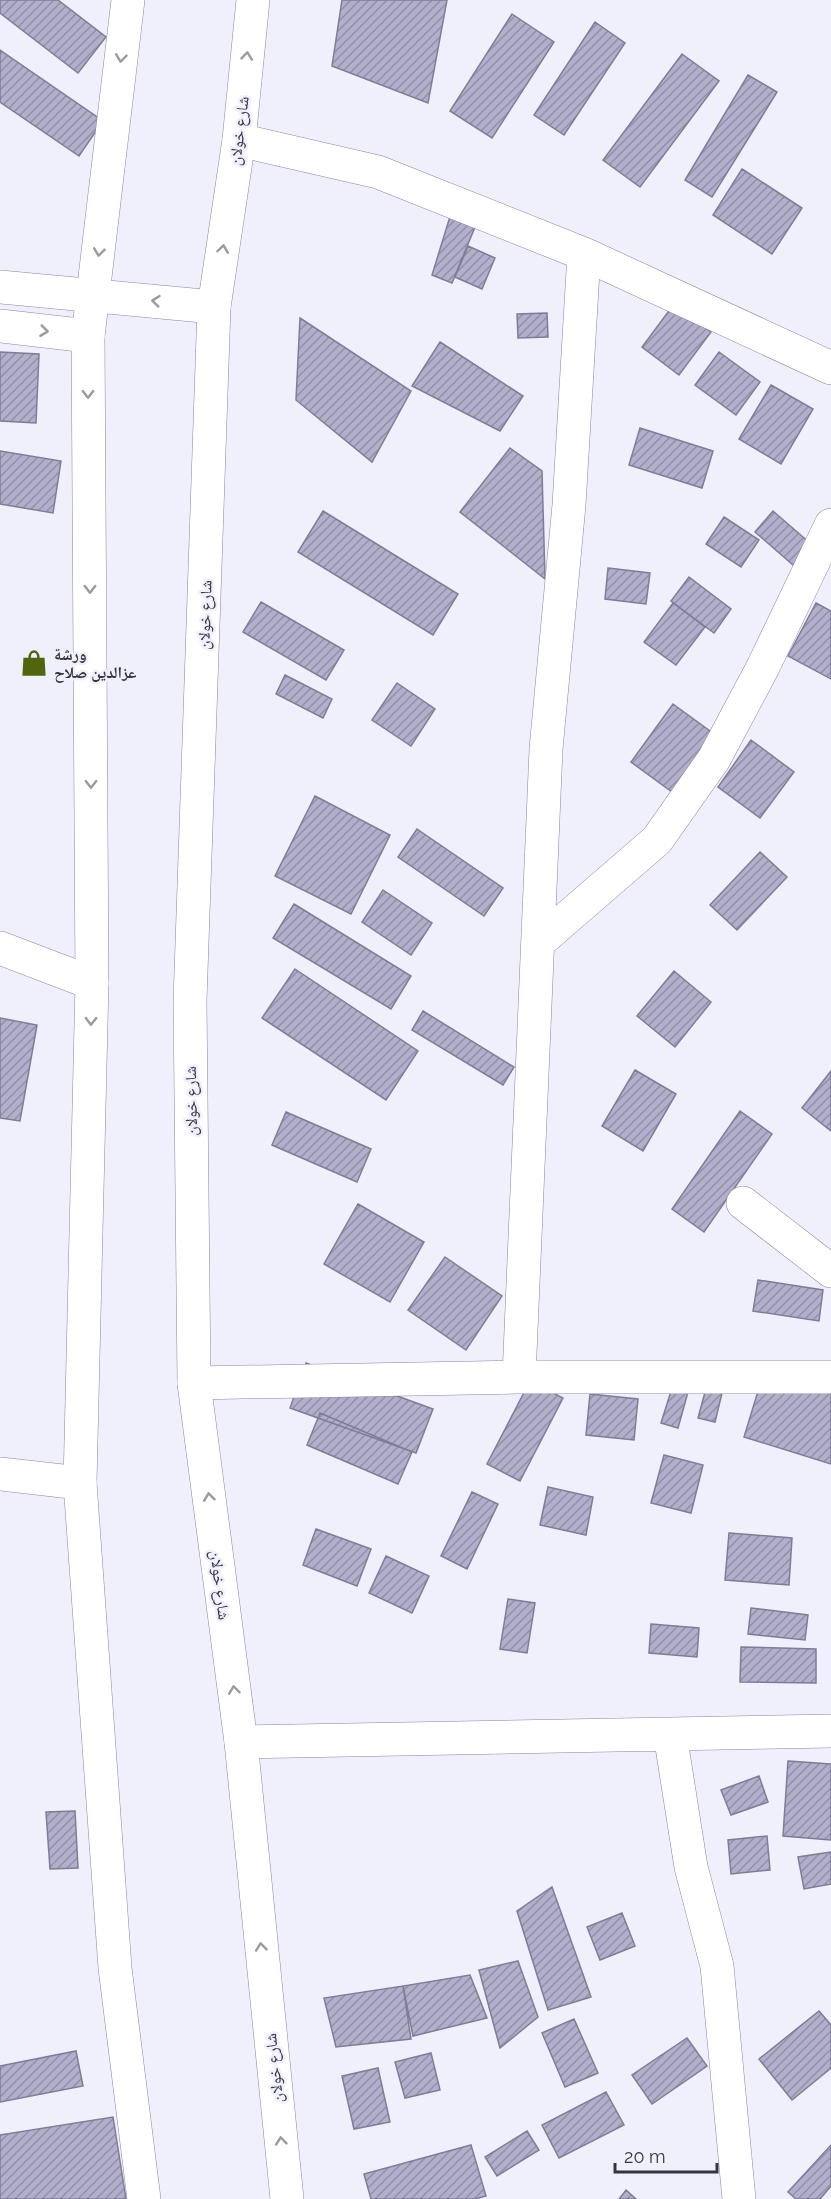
<svg xmlns="http://www.w3.org/2000/svg" width="831" height="2199" font-family="Raleway,'Noto Naskh Arabic',sans-serif">
<defs>
<pattern id="building-hatch" width="6" height="6" patternUnits="userSpaceOnUse" patternTransform="scale(1.5)"><rect width="6" height="6" fill="#b2afcc"/><path d="M-1 1l2-2M0 6l6-6M5 7l2-2" fill="none" stroke="#928fa7"/></pattern>
</defs>
<rect width="100%" height="100%" fill="#f0effc"/>
<path fill="url(#building-hatch)" stroke="#7f7c97" stroke-width="1.5" d="M0 0H58L106 37 78 73 0 13Z
M342 0H447L428 103 332 66Z
M512 14 554 42 492 138 450 111Z
M595 22 625 43 564 135 534 115Z
M0 50 103 121 79 156 0 102Z
M682 54 719 81 640 187 603 160Z
M748 75 777 92 712 197 685 180Z
M742 169 802 208 772 254 713 215Z
M456 197 482 210 452 283 432 275Z
M468 246 495 258 482 289 455 277Z
M674 304 711 332 679 375 642 347Z
M547 313 548 337 518 338 517 314Z
M300 318 411 391 372 462 296 400Z
M440 342 523 396 500 431 412 386Z
M0 352 39 354 36 423 0 421Z
M719 352 760 382 736 415 695 385Z
M771 385 813 409 781 464 739 439Z
M640 428 713 451 702 488 629 465Z
M510 448 542 471 545 579 460 512Z
M0 451 61 461 53 513 0 504Z
M323 511 458 594 433 635 298 552Z
M773 511 811 544 793 565 755 532Z
M724 517 759 540 741 567 706 544Z
M608 568 650 573 646 604 605 599Z
M689 577 731 609 714 633 671 601Z
M261 602 344 650 326 680 243 632Z
M673 603 705 627 676 665 644 642Z
M816 603 831 611V679L788 656Z
M285 675 332 699 323 718 276 694Z
M397 683 435 709 411 746 372 720Z
M673 704 714 734 672 792 631 762Z
M751 740 794 772 760 818 718 787Z
M315 796 390 835 351 914 275 876Z
M417 829 503 888 484 916 398 857Z
M760 852 787 877 737 930 710 905Z
M383 890 432 923 411 955 362 922Z
M294 904 411 976 391 1009 273 938Z
M295 969 418 1051 386 1100 262 1018Z
M674 971 711 1002 675 1047 637 1016Z
M423 1011 514 1067 503 1085 412 1030Z
M0 1018 37 1025 20 1121 0 1118Z
M635 1070 676 1094 643 1151 602 1126Z
M831 1071V1131L802 1108Z
M740 1111 772 1134 704 1232 672 1209Z
M286 1112 371 1149 357 1182 272 1145Z
M358 1204 424 1242 390 1302 324 1264Z
M445 1257 502 1296 466 1350 408 1310Z
M758 1280 823 1290 819 1321 753 1311Z
M306 1363 433 1409 416 1453 290 1408Z
M766 1365 831 1386V1464L744 1437Z
M530 1381 563 1398 520 1481 487 1464Z
M707 1385 723 1389 715 1422 698 1418Z
M672 1388 688 1392 678 1428 661 1423Z
M590 1394 638 1399 634 1440 586 1435Z
M320 1413 412 1452 398 1484 307 1445Z
M664 1455 703 1465 691 1513 651 1503Z
M548 1487 593 1497 586 1535 540 1525Z
M472 1492 498 1504 467 1569 441 1556Z
M316 1529 371 1549 357 1586 303 1565Z
M729 1533 792 1538 789 1585 725 1580Z
M386 1556 429 1576 412 1613 369 1593Z
M508 1599 535 1603 527 1653 500 1649Z
M751 1608 808 1615 805 1640 748 1634Z
M651 1624 699 1628 697 1657 649 1653Z
M741 1647 816 1649V1683L740 1682Z
M788 1761 831 1764V1840L783 1836Z
M759 1776 768 1802 731 1815 721 1790Z
M75 1811 78 1868 50 1869 46 1812Z
M767 1836 770 1870 731 1874 728 1840Z
M831 1852V1884L804 1889 798 1857Z
M552 1887 591 1997 548 2010 517 1911Z
M622 1913 635 1946 600 1960 587 1927Z
M518 1961 538 2017 500 2048 479 1970Z
M470 1975 487 2018 413 2036 403 1986Z
M403 1986 411 2039 336 2047 324 1998Z
M819 2011 831 2025V2068L792 2100 759 2059Z
M574 2019 598 2073 565 2087 542 2033Z
M687 2038 707 2066 652 2104 632 2075Z
M76 2051 83 2086 0 2102V2066Z
M431 2053 440 2090 405 2098 395 2062Z
M378 2068 390 2122 354 2129 342 2076Z
M606 2092 624 2125 559 2158 542 2125Z
M113 2117 126 2199H0V2135Z
M527 2131 539 2150 497 2176 485 2157Z
M471 2145 486 2196 475 2199H371L364 2174Z
M831 2145V2186L820 2199H796L788 2192Z
M626 2190 636 2199H619Z"/>
<g fill="none" stroke-linecap="round" stroke-linejoin="round">
<defs>
<path id="street" d="M239 140 378 172 584 254 831 368
M538 943 657 840 714 759 763 667 831 525
M0 948 92 983
M743 1203 831 1271
M519 1377 546 749 569 505 584 254
M194 1383 519 1377H831
M0 1474 80 1483
M670 1734 691 1867 717 1966 739 2199
M241 1742 831 1731"/>
<path id="secondary" d="M0 287 214 307
M0 326 88 336"/>
<path id="primary" d="M128 0 88 336 92 983 80 1483 115 1968 144 2199
M253 0 239 140 214 307 190 1001 194 1383 241 1742 287 2199"/>
</defs>
<use href="#street" stroke="#8986a1" stroke-width="34"/>
<use href="#secondary" stroke="#8986a1" stroke-width="34"/>
<use href="#primary" stroke="#8986a1" stroke-width="34"/>
<use href="#street" stroke="#fff" stroke-width="33"/>
<use href="#secondary" stroke="#fff" stroke-width="33"/>
<use href="#primary" stroke="#fff" stroke-width="33"/>
</g>
<defs><path id="oneway-chevron" d="M-2-3.5L2.5 0L-2 3.5" fill="none" stroke-width="1.6" stroke-linecap="round" stroke-linejoin="round" transform="scale(1.5)"/></defs>
<g stroke="#9a9aa0">
<use href="#oneway-chevron" transform="translate(247 56) rotate(-84)"/>
<use href="#oneway-chevron" transform="translate(121 58) rotate(97)"/>
<use href="#oneway-chevron" transform="translate(223 249) rotate(-82)"/>
<use href="#oneway-chevron" transform="translate(99 252) rotate(97)"/>
<use href="#oneway-chevron" transform="translate(156 301) rotate(-174)"/>
<use href="#oneway-chevron" transform="translate(44 331) rotate(7)"/>
<use href="#oneway-chevron" transform="translate(88 394) rotate(90)"/>
<use href="#oneway-chevron" transform="translate(90 589) rotate(90)"/>
<use href="#oneway-chevron" transform="translate(91 784) rotate(90)"/>
<use href="#oneway-chevron" transform="translate(91 1021) rotate(91)"/>
<use href="#oneway-chevron" transform="translate(209 1497) rotate(-97)"/>
<use href="#oneway-chevron" transform="translate(234 1690) rotate(-97)"/>
<use href="#oneway-chevron" transform="translate(261 1947) rotate(-96)"/>
<use href="#oneway-chevron" transform="translate(281 2141) rotate(-96)"/>
</g>
<defs>
<symbol id="shop-bare" viewBox="-9 -9 18 18"><path d="M-5-2.5h2.3a2.7 3.5 0 0 1 5.4 0H5L5.5 6h-11ZM-1.5-2.5h3a1.5 2.3 0 0 0-3 0Z" fill="#51640e" stroke="#f0effc" stroke-width="2.5" paint-order="stroke"/></symbol>
</defs>
<g fill-rule="evenodd">
<use href="#shop-bare" x="15" y="644" width="38" height="38"/>
</g>
<g text-anchor="middle" dominant-baseline="central" stroke-width="5" stroke-linejoin="round" paint-order="stroke">
<g font-size="16" fill="#353440" stroke="#f0effc">
<text transform="translate(239 131) rotate(-83)">شارع خولان</text>
<text transform="translate(205 615) rotate(-88)">شارع خولان</text>
<text transform="translate(191 1101) rotate(-91)">شارع خولان</text>
<text transform="translate(220 1585) rotate(83)">شارع خولان</text>
<text transform="translate(274 2068) rotate(-96)">شارع خولان</text>
</g>
<g font-size="16" font-weight="bold" fill="#353440" stroke="#f0effc" text-anchor="start">
<text x="54" y="654">ورشة<tspan x="54" dy="18">عزالدين صلاح</tspan></text>
</g>
</g>
<path d="M615 2163v9h102v-9" fill="none" stroke="#353440" stroke-width="3"/>
<text x="624" y="2163" font-size="18" fill="#353440" stroke="#f0effc" stroke-width="4.5" paint-order="stroke">20 m</text>
</svg>
